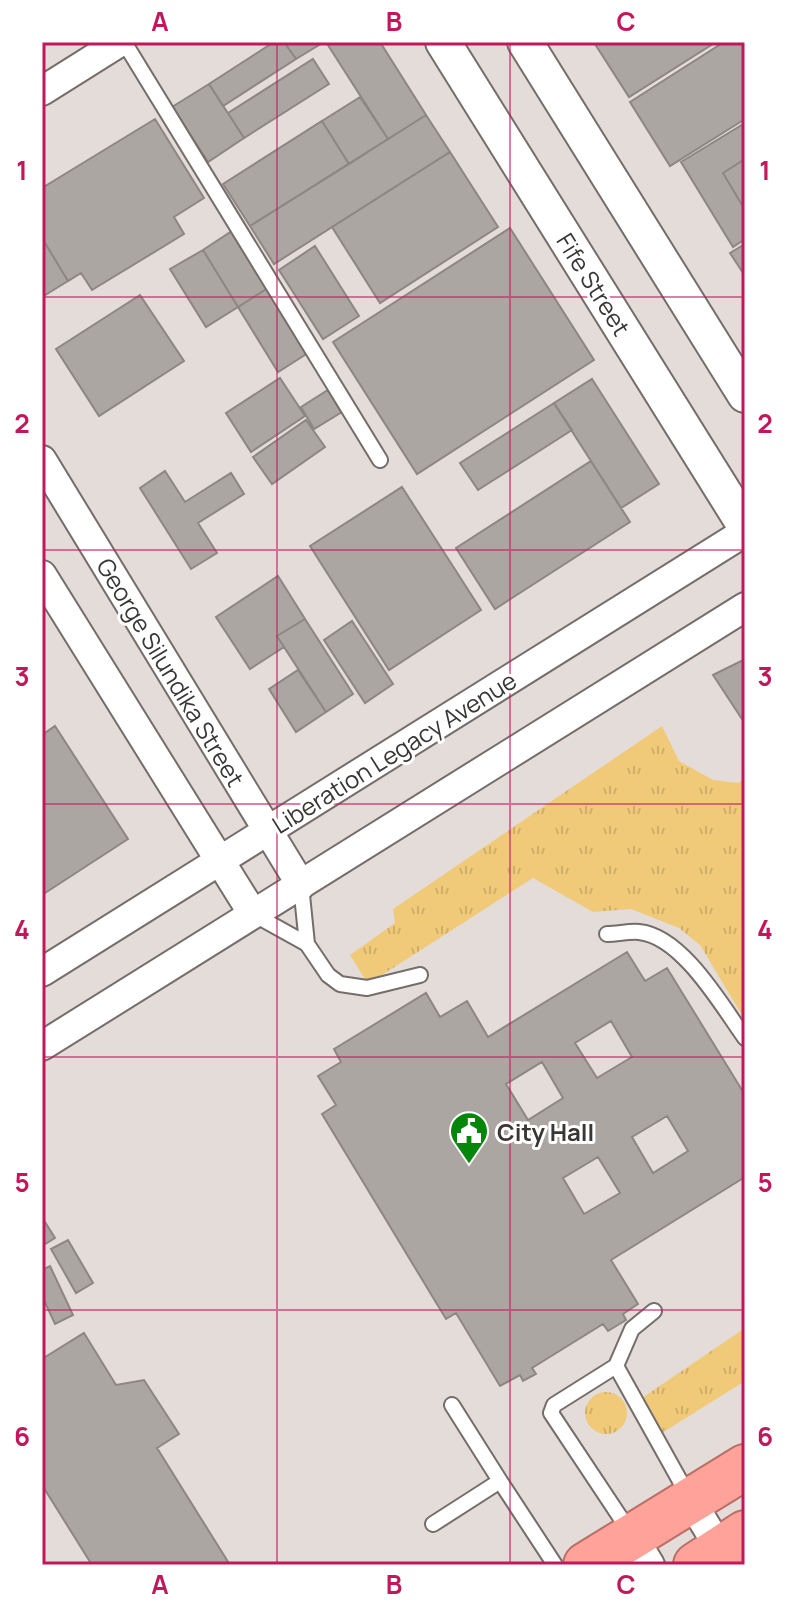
<svg xmlns="http://www.w3.org/2000/svg" width="787" height="1607" font-family="Manrope,sans-serif">
<defs>
<pattern id="grass-tufts" width="24" height="20" patternUnits="userSpaceOnUse" patternTransform="scale(2)"><rect width="24" height="20" fill="#f0ca79"/><path d="M3 7l-1-3M5 7V3M7 7l1-3M15 17l-1-3M17 17v-4M19 17l1-3" fill="none" stroke="#cfae69"/></pattern>
</defs>
<rect width="100%" height="100%" fill="#e3dcd9"/>
<path fill="url(#grass-tufts)" d="M662 726 679 761 713 780 738 783 745 778V1020L700 945 679 928 631 909 593 912 533 878 368 984 350 955 395 923 393 909Z
M745 1328V1381L662 1433 639 1400Z
M585 1413a21 21 0 1 1 42 0a21 21 0 1 1-42 0Z"/>
<path fill="#aba6a1" stroke="#8c8782" stroke-width="2" fill-rule="evenodd" d="M274 42H284L296 59 223 106 209 84Z
M284 42H324L296 59Z
M326 42H380L426 115 388 139Z
M598 42H716L629 97 595 44Z
M724 42H745V119L670 166 630 102Z
M313 59 329 84 244 138 228 113Z
M209 84 244 138 208 162 172 107Z
M360 97 388 139 349 164 322 121Z
M426 115 450 152 274 264 250 226Z
M155 119 204 198 174 217 184 234 92 290 81 273 68 281 42 238V188Z
M322 121 349 164 250 226 223 184Z
M745 123V159L723 173 745 210V239L733 247 681 162Z
M450 152 498 227 380 303 332 227Z
M745 159V210L723 173Z
M510 228 594 360 417 474 333 342Z
M232 231 268 288 238 307 203 250Z
M42 238 68 281 42 297Z
M745 244V276L730 253Z
M315 246 359 316 323 339 279 270Z
M203 250 238 307 206 327 170 269Z
M268 288 308 353 278 372 238 307Z
M140 295 184 361 99 416 56 349Z
M280 378 305 416 251 452 226 413Z
M592 379 659 484 621 508 554 403Z
M328 390 342 412 314 429 301 407Z
M554 403 572 430 478 490 460 463Z
M306 420 325 447 272 484 253 457Z
M591 461 630 522 495 609 456 548Z
M165 471 185 502 231 473 244 494 198 523 217 553 191 569 140 488Z
M402 487 481 610 389 670 310 546Z
M278 576 305 619 277 636 284 647 250 669 216 617Z
M305 619 353 694 326 712 277 636Z
M352 621 393 684 365 703 324 640Z
M745 659V718L742 719 713 675Z
M298 670 326 712 296 732 269 689Z
M55 726 128 839 42 895V735Z
M627 952 645 981 667 968 745 1095V1177L611 1260 638 1304 623 1314 626 1320 608 1331 603 1324 532 1368 536 1374 523 1381 520 1375 500 1386 456 1313 446 1319 322 1114 336 1105 318 1076 341 1062 334 1049 426 993 440 1017 467 1001 488 1037ZM611 1021 632 1057 597 1078 575 1043ZM542 1062 563 1098 528 1120 506 1084ZM667 1116 688 1151 653 1173 632 1137ZM598 1157 620 1193 584 1214 563 1178Z
M45 1222 55 1238 42 1246V1224Z
M68 1240 93 1283 76 1293 51 1249Z
M50 1266 73 1315 55 1324 42 1296V1270Z
M84 1333 116 1385 144 1380 179 1434 157 1448 230 1565H92L42 1485V1359Z"/>
<g fill="none" stroke-linecap="round" stroke-linejoin="round">
<defs>
<path id="service" d="M124 42 380 460
M301 885 307 944
M253 914 307 944 328 975 340 984 367 988 420 975
M607 934C618 934 629 931 639 932 682 936 722 1006 745 1038
M654 1311 632 1329 616 1366 689 1497
M616 1366 554 1405 551 1413 630 1532
M500 1481 555 1565
M433 1524 500 1481 452 1405"/>
<path id="minor" d="M42 91 120 42
M42 460 301 885
M42 575 253 914
M42 972 745 532
M42 1046 745 607
M691 1501 728 1562
M632 1535 650 1565"/>
<path id="tertiary" d="M443 42 745 526
M525 42 745 395"/>
<path id="trunk" d="M586 1565 745 1467
M696 1565 745 1533"/>
</defs>
<use href="#service" stroke="#746d6a" stroke-width="18"/>
<use href="#minor" stroke="#746d6a" stroke-width="32"/>
<use href="#tertiary" stroke="#746d6a" stroke-width="38"/>
<use href="#trunk" stroke="#b96e66" stroke-width="48"/>
<use href="#service" stroke="#fff" stroke-width="14"/>
<use href="#minor" stroke="#fff" stroke-width="28"/>
<use href="#tertiary" stroke="#fff" stroke-width="34"/>
<use href="#trunk" stroke="#fea29a" stroke-width="44"/>
</g>
<path fill="none" stroke="#c2185b" stroke-width="2" stroke-opacity="0.55" d="M277 42V1565M510 42V1565M42 297H745M42 550H745M42 804H745M42 1057H745M42 1310H745"/>
<defs>
<symbol id="civic-pin" viewBox="-11 -11 22 30"><path d="M0 17L-7.5 6A9.5 9.5 0 1 1 7.5 6Z" fill="#03860a" stroke="#fff"/><path d="M-.6-6.5H3V-4.5H.6V-3L4-1V1h2V6H-6V1h2V-1L-.6-3ZM-1.2 2.5V6h2.4V2.5Z" fill="#fff"/></symbol>
</defs>
<g fill-rule="evenodd">
<use href="#civic-pin" x="447" y="1109" width="44" height="60"/>
</g>
<g text-anchor="middle" dominant-baseline="central" stroke-width="6" stroke-linejoin="round" paint-order="stroke">
<g font-size="24" fill="#393735" stroke="#fff">
<text transform="translate(594 284) rotate(58)">Fife Street</text>
<text transform="translate(171 672) rotate(59)">George Silundika Street</text>
<text transform="translate(394 752) rotate(-32)">Liberation Legacy Avenue</text>
</g>
<g font-size="24" font-weight="bold" fill="#393735" stroke="#fff" text-anchor="start">
<text x="497" y="1131">City Hall</text>
</g>
</g>
<rect width="787" height="1607" fill="none" stroke="#ffffff" stroke-width="88"/>
<rect x="44" y="44" width="699" height="1519" fill="none" stroke="#c2185b" stroke-width="3"/>
<g font-size="26" text-anchor="middle" font-weight="bold" fill="#c2185b">
<text x="160" y="31">A</text>
<text x="394" y="31">B</text>
<text x="626" y="31">C</text>
<text x="22" y="180">1</text>
<text x="765" y="180">1</text>
<text x="22" y="433">2</text>
<text x="765" y="433">2</text>
<text x="22" y="686">3</text>
<text x="765" y="686">3</text>
<text x="22" y="939">4</text>
<text x="765" y="939">4</text>
<text x="22" y="1192">5</text>
<text x="765" y="1192">5</text>
<text x="22" y="1446">6</text>
<text x="765" y="1446">6</text>
<text x="160" y="1594">A</text>
<text x="394" y="1594">B</text>
<text x="626" y="1594">C</text>
</g>
</svg>
